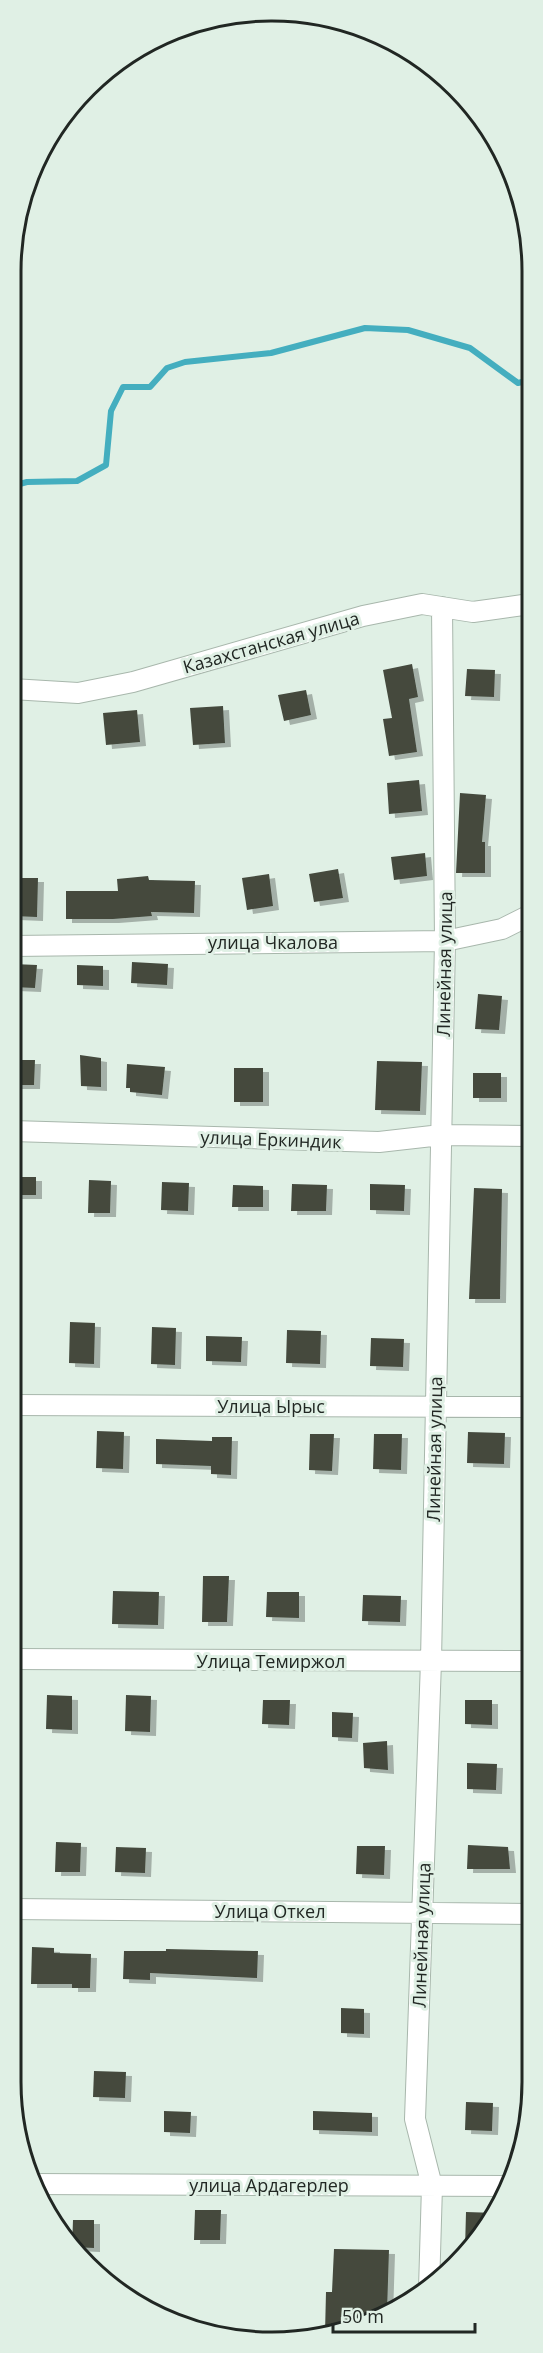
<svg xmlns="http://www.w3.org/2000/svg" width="543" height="2353" font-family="'Open Sans',sans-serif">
<defs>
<filter id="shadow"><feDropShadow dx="6" dy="4" stdDeviation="0" flood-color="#0004"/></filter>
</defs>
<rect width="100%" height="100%" fill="#e0f0e5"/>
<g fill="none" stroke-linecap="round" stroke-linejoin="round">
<path stroke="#44aebf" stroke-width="6" d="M12 486 27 482 77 481 106 465 111 411 123 387H150L167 368 185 362 271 353 365 328 408 330 470 348 518 383 530 380"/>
</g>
<path fill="#444a3e" filter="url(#shadow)" d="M412 664 418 697 409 699 417 752 389 756 383 719 392 718 383 670Z
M467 669 495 670 494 697 465 696Z
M306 690 311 715 284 721 278 695Z
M223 706 225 743 193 745 190 708Z
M137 710 140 742 106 745 103 713Z
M419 780 422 811 389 814 387 783Z
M460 793 486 795 482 842H485V873H456Z
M425 853 427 876 394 880 391 857Z
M338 869 343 898 314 902 309 874Z
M269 874 273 906 247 910 242 878Z
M148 876 149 880 195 881 194 913 151 912 152 916 113 919H66V891H118L117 879Z
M14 878H38L37 917 13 916Z
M132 962 168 964 167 985 131 983Z
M13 964 37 965 35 988 12 987Z
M77 965 103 966V986L77 985Z
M478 994 502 996 499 1030 475 1029Z
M80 1055 101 1058V1087L81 1086Z
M12 1060H35L34 1085H12Z
M377 1061 422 1062 420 1111 375 1110Z
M127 1064 165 1067 162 1095 130 1092V1088H126Z
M234 1068H263V1102H234Z
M473 1073H501V1098H473Z
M12 1177H36V1195H12Z
M89 1180 111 1181 110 1213H88Z
M162 1182 189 1183 188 1211 161 1210Z
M292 1184 327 1185 326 1211H291Z
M370 1184 405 1185 404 1211 370 1210Z
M233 1185 263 1186V1207H232Z
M474 1188 502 1189 500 1299H469Z
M70 1322 95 1323 94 1364 69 1363Z
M152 1327 176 1328 175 1365 151 1364Z
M287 1330 321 1331 320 1364 286 1363Z
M206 1336 242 1337 241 1362 206 1361Z
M371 1338 404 1339 403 1367 370 1366Z
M97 1431 124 1432 123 1469 96 1468Z
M468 1432 505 1433 504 1464 467 1463Z
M310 1434H334L332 1471 309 1470Z
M374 1434H402L401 1470 373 1469Z
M212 1437H232L231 1475 211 1474V1466L156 1464V1439L212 1441Z
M203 1576H229L227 1622H202Z
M113 1591 159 1592 158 1625 112 1624Z
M267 1592H299V1618L266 1617Z
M363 1595 401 1596 400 1622 362 1621Z
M47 1695 72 1696V1730L46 1729Z
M126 1695 151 1696 150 1732 125 1731Z
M263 1700H290L289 1725 262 1724Z
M465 1700H492V1725L465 1724Z
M332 1712 353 1713 352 1738 332 1737Z
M387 1741 388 1770 364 1768 363 1743Z
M467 1763 497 1764 496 1790 467 1789Z
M56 1842 81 1843 80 1872H55Z
M468 1845 508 1847 510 1869H467Z
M357 1846H385L384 1875 356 1874Z
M116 1847 146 1848 145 1873 115 1872Z
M32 1947 54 1948V1953L91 1954 90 1988H72V1984H31Z
M166 1949 258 1951 257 1978 150 1973V1980L123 1979 124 1951H166Z
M341 2008 364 2009V2034L341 2033Z
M94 2071 126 2072 125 2098 93 2097Z
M466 2102 493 2103 492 2131 465 2130Z
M164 2111 191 2112 190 2133 164 2132Z
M313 2111 372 2113V2132L313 2130Z
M195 2210H221L220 2240H194Z
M466 2212 497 2213 465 2249Z
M73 2220H94V2248L72 2247Z
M334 2249 389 2250 387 2312 355 2329 325 2333 326 2292H332Z"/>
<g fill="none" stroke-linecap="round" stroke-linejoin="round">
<defs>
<path id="minor" d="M12 689 78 693 133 682 363 616 422 604 473 612 530 604
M12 946 445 941 502 929 530 915
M12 1131 379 1142 441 1135 530 1136
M11 1405 530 1407
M11 1659 530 1661
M11 1909 530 1914
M32 2184 506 2186
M429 2289 432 2186 415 2119 431 1661 445 941 442 607"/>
</defs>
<use href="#minor" stroke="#a8b7ac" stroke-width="22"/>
<use href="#minor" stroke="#fff" stroke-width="20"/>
</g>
<g text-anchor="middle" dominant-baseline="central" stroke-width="6" stroke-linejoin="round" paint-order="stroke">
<g font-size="18" fill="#212723" stroke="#e0f0e5">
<text transform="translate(271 642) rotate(-16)">Казахстанская улица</text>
<text x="273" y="942">улица Чкалова</text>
<text transform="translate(444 964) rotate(-89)">Линейная улица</text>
<text transform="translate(271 1139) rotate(2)">улица Еркиндик</text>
<text x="271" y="1406">Улица Ырыс</text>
<text transform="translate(434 1449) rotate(-89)">Линейная улица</text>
<text x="271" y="1661">Улица Темиржол</text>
<text x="270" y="1911">Улица Откел</text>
<text transform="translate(421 1935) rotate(-88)">Линейная улица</text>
<text x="269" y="2185">улица Ардагерлер</text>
</g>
</g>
<path d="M0 0H543V2353H0ZM271 21H272A250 250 0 0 1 522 271V2082A250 250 0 0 1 272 2332H271A250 250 0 0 1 21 2082V271A250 250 0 0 1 271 21Z" fill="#e0f0e5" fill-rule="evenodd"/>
<path fill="none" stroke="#212723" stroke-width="3" d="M271 21H272A250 250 0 0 1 522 271V2082A250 250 0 0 1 272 2332H271A250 250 0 0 1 21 2082V271A250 250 0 0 1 271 21Z"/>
<path d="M333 2323v9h142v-9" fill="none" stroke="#212723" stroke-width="3"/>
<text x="342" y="2323" font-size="18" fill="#212723" stroke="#e0f0e5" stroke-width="4.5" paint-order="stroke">50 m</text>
</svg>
